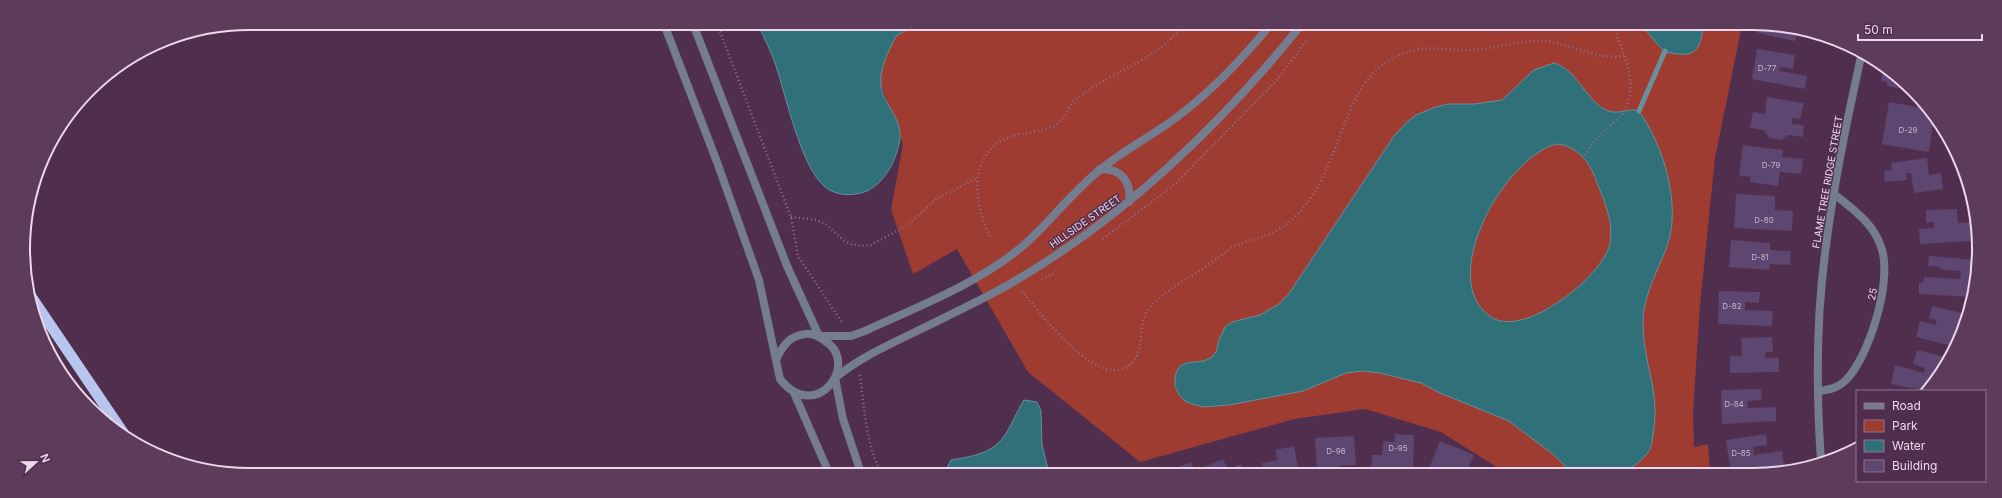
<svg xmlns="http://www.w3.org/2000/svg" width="2002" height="498" font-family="Inter,sans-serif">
<rect width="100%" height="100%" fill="#502e4e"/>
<path fill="#9f3c32" d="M858 24 1742 25 1715 158 1700 305 1693 413 1694 447 1708 444 1710 473H1506L1441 432 1365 409 1294 419 1140 462 1028 372 957 249 913 274 891 210 903 144Z"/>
<path fill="#307079" stroke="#698f9b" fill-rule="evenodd" d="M758 24H907L905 31 896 36C889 50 879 69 881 85 883 105 902 117 900 139 897 158 886 182 867 191 852 197 833 196 822 184 800 162 786 96 776 66 771 51 764 38 758 24Z
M1641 25H1703C1702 40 1699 57 1680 54 1675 54 1669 53 1664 51 1658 46 1647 31 1641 25Z
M1554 63C1577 70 1584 97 1604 109 1618 117 1626 107 1639 111 1663 145 1682 205 1667 246 1658 271 1643 295 1643 323 1643 364 1661 392 1653 434 1652 439 1652 447 1649 451 1643 460 1630 470 1620 473 1610 476 1583 473 1572 473L1554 455 1509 421 1440 393 1421 383 1380 373 1363 371 1346 373 1303 391 1229 405 1203 407 1186 402 1179 395 1175 386V376L1179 367 1186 363 1204 361 1212 357 1216 352 1219 340 1225 327 1232 322 1260 315 1279 304 1288 295 1394 136 1407 122 1416 115 1433 108 1448 104H1474L1502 100 1534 70ZM1557 144C1577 146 1590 162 1596 180 1604 200 1614 222 1610 244 1602 277 1524 339 1491 317 1435 280 1505 156 1557 144Z
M1024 400 1037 402 1041 411 1042 445 1049 473H944L951 460C969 457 990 454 1002 439 1011 428 1016 412 1024 400Z"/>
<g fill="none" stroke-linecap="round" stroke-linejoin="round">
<path stroke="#698f9b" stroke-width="5" d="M1639 111 1665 51"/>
</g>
<path fill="#5d466f" d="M1759 25H1783L1785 27 1798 30 1795 41 1758 33Z
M1757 49 1795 55 1793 69 1780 67 1779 71 1807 76 1805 89 1752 79Z
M1883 68 1907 90 1887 86V82L1881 81Z
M1767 97 1804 103 1800 119 1792 118V124L1804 125 1803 137 1788 135 1781 140 1769 138 1764 130 1750 128 1753 112 1765 114Z
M1889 102 1929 109 1932 112 1934 116 1929 152 1882 144Z
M1743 145 1783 150 1782 157 1803 159 1801 174 1780 172 1778 186 1750 182 1751 177 1739 176Z
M1927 158 1929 175 1941 173 1943 189 1914 193 1911 173H1906L1907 180 1885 182 1884 171 1892 170 1891 163Z
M1736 194 1775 196V210L1793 211 1792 231 1734 228Z
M1957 209 1958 223 1972 222V241L1920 244 1919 229 1934 228V222L1926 223V210Z
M1731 240 1770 243V250L1791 251 1790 265 1770 264 1769 270 1729 267Z
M1929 256 1976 260 1977 279 1971 297 1919 294V283H1923L1924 277 1960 279 1961 271 1941 270 1940 267 1928 266Z
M1719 291 1760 292 1759 303 1745 302V310L1773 311 1772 326 1718 324Z
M1932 306 1966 314 1956 347 1916 337 1920 321 1935 325 1937 320 1929 318Z
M1772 337 1773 352H1766L1765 358H1779V372L1730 373V356H1742L1741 338Z
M1917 350 1949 358 1926 391 1891 384 1895 365 1924 373 1925 368 1913 364Z
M1761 389 1762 400 1747 401 1748 408 1776 407V421L1722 424 1721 390Z
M1395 434 1414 435 1413 473H1371L1372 455H1382L1383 441 1395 442Z
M1766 434 1767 445 1753 447 1754 455 1782 451 1784 465 1731 473 1726 440Z
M1354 436 1356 465 1339 466 1340 473H1317L1315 438Z
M1440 441 1474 455 1466 473H1427Z
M1294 446 1299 473H1264L1262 463 1277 460 1275 450Z
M1223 459 1228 470 1241 464 1245 473H1207L1204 467Z
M1191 462 1196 473H1162Z"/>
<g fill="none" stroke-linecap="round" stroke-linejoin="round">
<path stroke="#8e708c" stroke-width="2.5" stroke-dasharray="1 3" stroke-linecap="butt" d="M717 24 791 217 798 256 843 324
M1314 30 1318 24
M1585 156C1592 140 1603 133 1615 122 1645 95 1624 55 1613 25
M791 217 817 220 827 225 843 240 851 244 861 246 871 245 908 225 936 199 977 178
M990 236C974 206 967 154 1007 138 1021 132 1039 133 1054 126 1065 121 1067 107 1076 99 1112 71 1156 61 1185 24
M1103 239 1175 184 1276 81 1306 41
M1042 280 1056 272
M1022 291C1038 312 1086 371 1114 370 1147 368 1137 336 1145 315 1149 306 1160 298 1168 291 1181 282 1195 274 1208 265 1217 259 1225 252 1233 247 1245 241 1258 239 1270 234 1292 224 1307 205 1319 185 1326 169 1334 152 1340 135 1356 94 1372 56 1421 49 1438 47 1455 51 1472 50 1497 49 1520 39 1545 41 1573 44 1596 60 1624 56
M860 375C864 405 866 448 882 473"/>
<path stroke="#747c90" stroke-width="8" d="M1100 169C1121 168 1132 182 1129 202
M819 336H851L865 331C919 306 978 284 1024 245 1051 221 1073 191 1101 169 1126 148 1156 134 1181 114 1215 88 1244 57 1271 24
M835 378C858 359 884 347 911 334 943 318 976 303 1008 285 1123 219 1219 127 1302 24
M1818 391C1829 390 1838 388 1846 380 1869 357 1892 282 1882 250 1875 224 1854 210 1833 193
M1821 461C1816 390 1816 317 1826 246 1834 181 1848 116 1862 52"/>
<path stroke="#747c90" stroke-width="8" d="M664 24 717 162 759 280 780 379C816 425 861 363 825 341 819 337 813 333 805 334 790 336 783 345 777 358
M693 24 787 266 819 336
M835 378 843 419 861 473
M794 393 829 473"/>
<path stroke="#b8c6ee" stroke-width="11" d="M30 295 124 434"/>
</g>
<g text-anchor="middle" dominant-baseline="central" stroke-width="3" stroke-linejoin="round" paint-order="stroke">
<g font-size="8" fill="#c9b3cc">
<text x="1767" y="68">D-77</text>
<text x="1908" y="130">D-29</text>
<text x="1771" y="165">D-79</text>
<text x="1764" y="220">D-80</text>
<text x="1760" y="257">D-81</text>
<text x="1732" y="306">D-82</text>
<text x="1734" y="404">D-84</text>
<text x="1398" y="448">D-95</text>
<text x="1336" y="451">D-96</text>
<text x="1741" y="453">D-85</text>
</g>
<g font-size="10" fill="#edd7eb" stroke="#502e4e">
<text transform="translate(1827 182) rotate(-80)">FLAME TREE RIDGE STREET</text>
<text transform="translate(1085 221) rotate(-35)">HILLSIDE STREET</text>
<text transform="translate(1872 294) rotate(-78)">25</text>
</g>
</g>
<path d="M0 0H2002V498H0ZM249 30H1753A219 219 0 0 1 1972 249V249A219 219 0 0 1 1753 468H249A219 219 0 0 1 30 249V249A219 219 0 0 1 249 30Z" fill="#5d3c5b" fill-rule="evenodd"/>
<path fill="none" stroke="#edd7eb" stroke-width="2" d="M249 30H1753A219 219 0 0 1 1972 249V249A219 219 0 0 1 1753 468H249A219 219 0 0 1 30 249V249A219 219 0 0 1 249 30Z"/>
<rect x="1856" y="390" width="130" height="92" fill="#502e4e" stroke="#8f728d"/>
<rect x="1864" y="403" width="20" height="6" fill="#747c90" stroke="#8f728d"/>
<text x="1892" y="410" font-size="12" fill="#edd7eb">Road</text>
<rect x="1864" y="420" width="20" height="12" fill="#9f3c32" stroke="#8f728d"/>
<text x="1892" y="430" font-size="12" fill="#edd7eb">Park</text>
<rect x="1864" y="440" width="20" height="12" fill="#307079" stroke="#8f728d"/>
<text x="1892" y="450" font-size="12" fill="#edd7eb">Water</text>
<rect x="1864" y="460" width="20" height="12" fill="#5d466f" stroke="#8f728d"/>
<text x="1892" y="470" font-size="12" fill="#edd7eb">Building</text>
<g transform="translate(36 462) rotate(68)" stroke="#502e4e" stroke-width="3" paint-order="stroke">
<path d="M0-3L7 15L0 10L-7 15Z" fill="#edd7eb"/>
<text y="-6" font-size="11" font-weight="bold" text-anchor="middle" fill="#edd7eb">N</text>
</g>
<path d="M1858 34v6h124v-6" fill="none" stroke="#edd7eb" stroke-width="2"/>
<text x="1864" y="34" font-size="12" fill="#edd7eb" stroke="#502e4e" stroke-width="3" paint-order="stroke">50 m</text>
</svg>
